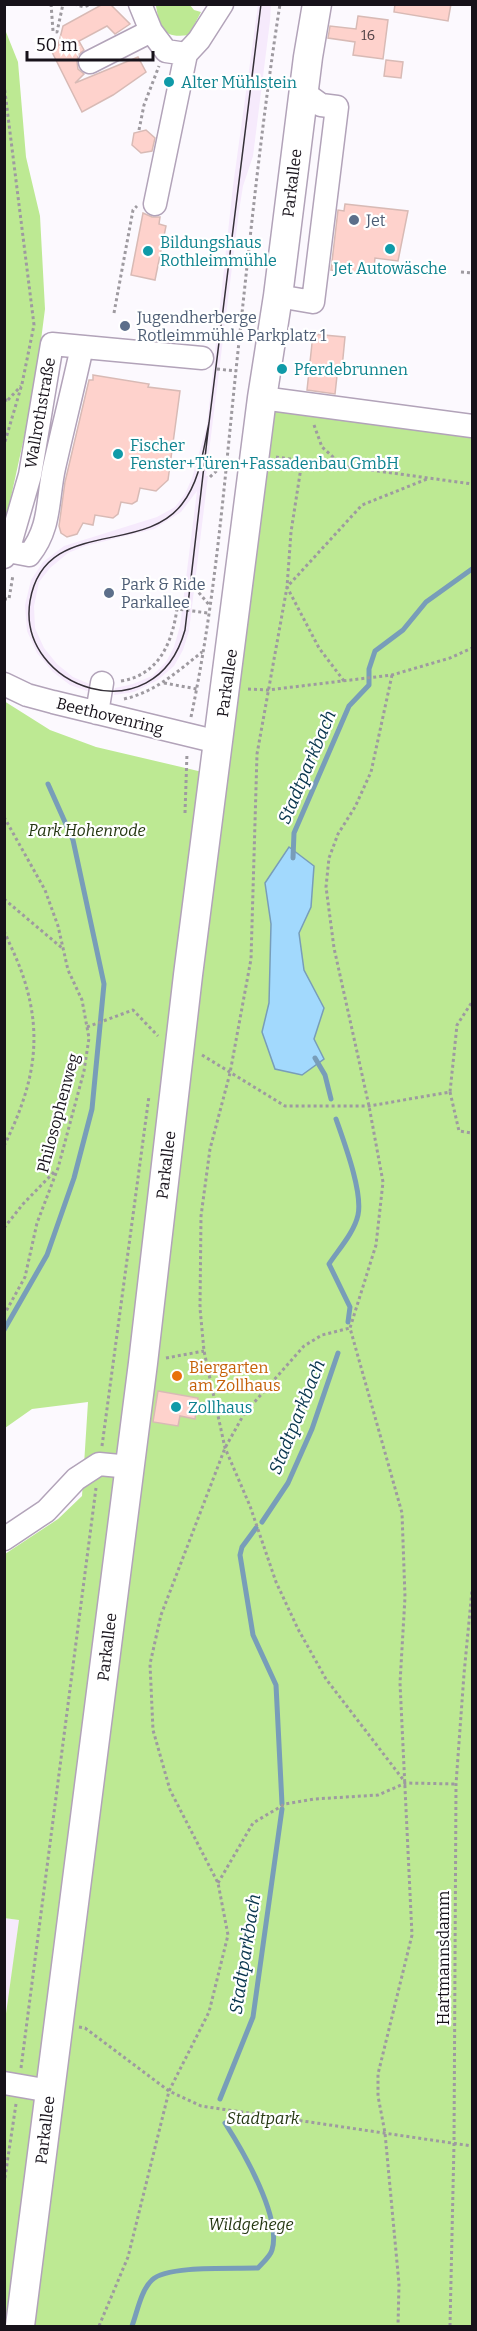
<svg xmlns="http://www.w3.org/2000/svg" width="477" height="2331" font-family="Bitter,serif">
<rect width="100%" height="100%" fill="#fcf9fe"/>
<path fill="#f6eafc" d="M258 5H271L270 21 253 156 243 186 239 211 206 476H208L189 631 183 650 174 666 158 680 134 692 114 695 115 688 133 684 152 676 166 662 174 647 180 626 197 491 181 512 165 522 154 529 85 546 68 553 50 568 39 582 34 606 35 628 44 648 57 664 73 677 92 685 90 692 70 685 53 672 37 653 27 631 25 605 31 580 43 562 64 546 157 517 175 507 185 494 192 478 207 425 233 186Z
M5 1918 19 1920 5 2028Z"/>
<path fill="#bde993" d="M162 5H190L194 10 201 12 189 35C163 39 160 28 156 6Z
M4 27 18 62 26 157 40 216 45 309 35 387 6 520 4 519Z
M275 411 472 436V2326H5L4 2028 19 1920 4 1918 5 1554 58 1519 82 1496 88 1402 32 1409 5 1428 4 701 50 730 96 747 228 778Z"/>
<path fill="#a2d9fd" stroke="#789db9" stroke-width="1.5" d="M289 847 314 866 311 907 299 933 304 970 324 1008 314 1039 324 1059 302 1075 275 1069 262 1032 269 1003 271 924 265 883Z"/>
<g fill="none" stroke-linecap="round" stroke-linejoin="round">
<path stroke="#789db9" stroke-width="5" d="M293 858 294 833 349 706 369 685V669L375 651 403 630 426 602 472 569
M315 1058 325 1075 331 1099
M336 1119C344 1142 363 1192 358 1215 354 1233 338 1250 329 1264L350 1307 348 1322
M4 1330 47 1255 74 1178 92 1109 104 984 73 840 48 784
M262 1522 288 1483 312 1429 338 1353
M256 1528 242 1547 240 1555 253 1635 276 1685 282 1804
M220 2099 253 2017 282 1809
M132 2326C137 2313 141 2290 152 2280 167 2265 235 2269 258 2268 262 2263 270 2257 272 2250 282 2218 243 2151 225 2123"/>
</g>
<path fill="#fed2cc" stroke="#d8bab5" stroke-width="1.5" d="M103 4H110L130 24 115 34 107 26 79 41 84 50 78 55 77 62 78 69 84 74 75 83 138 57 146 72 113 95 82 112 51 50 58 46 63 26Z
M395 4H451L448 21 394 12Z
M358 16 388 20 383 59 353 55 355 42 328 38 330 26 356 29Z
M386 60 403 62 401 78 384 76Z
M146 130 155 138 152 151 141 153 132 145 134 133Z
M345 204 408 211 398 261 375 258 373 275 331 270 338 210 344 211Z
M143 213 152 217H160L159 224 166 226 155 280 131 275Z
M313 334 345 337 342 368 338 367 335 394 307 390Z
M93 375 149 384 148 387 180 391 168 480 156 491 140 488 137 501 132 504 121 502 118 514 113 518 95 515 93 525 83 523 77 534 67 537 61 533 59 526 65 482 89 380H93Z
M158 1391 198 1398 195 1419 180 1416 178 1426 153 1422Z"/>
<g fill="none" stroke-linecap="round" stroke-linejoin="round">
<defs>
<path id="minor" d="M140 4 151 31 166 51 186 54 199 40 222 4
M90 62 151 31
M155 204 186 54
M278 296 313 302 337 107 321 105 303 92
M262 398 472 426
M8 551 29 555C51 528 47 500 54 468 63 428 73 388 82 347
M4 557 8 551 30 475 52 344 202 358
M4 684 27 695 53 702 218 742
M97 713 102 683
M4 1539 46 1511 76 1479 99 1464 130 1467
M4 2083 50 2091"/>
<path id="major" d="M20 2326 143 1363 188 975 262 398 278 296 308 57 317 4"/>
</defs>
<use href="#minor" stroke="#b2a3b9" stroke-width="25"/>
<use href="#major" stroke="#b2a3b9" stroke-width="31"/>
<path stroke="#9e9aa0" stroke-width="3" stroke-dasharray="3 3" stroke-linecap="butt" d="M51 4 53 31 57 32 63 4
M74 4 84 7 92 4
M4 84 34 325 22 384 4 445
M139 130 144 105 159 66
M471 190H472
M461 272 472 273
M114 313 133 210 137 206
M217 369 236 371
M4 393 6 402 21 386
M314 425 322 447 344 467
M276 457 472 484
M302 461 291 532 287 587 257 754 251 959 230 1073 210 1149 201 1216 200 1308 204 1351 225 1448 250 1506 276 1582 298 1629 326 1679 405 1782
M210 477 228 460
M195 588 210 606
M4 599H9L13 575
M392 675 371 772 355 807 338 834 329 858 326 887 334 948 369 1106 383 1182 376 1245 350 1328 402 1513 405 1597 400 1683 412 1935 378 2074V2096L385 2133 399 2284 398 2326
M121 681C159 675 172 643 177 609L208 613
M344 681 319 648 287 587 362 505 427 479
M164 683 197 689
M248 689 268 690 392 675 450 658 472 648
M124 699C155 692 177 672 202 652
M191 717C215 603 224 486 236 370 249 248 261 126 280 4
M185 813 187 753
M4 817 45 890 58 926 68 970 82 1000 89 1038 84 1071 58 1168 37 1223 25 1277 4 1315
M4 899 62 948
M4 931C11 947 19 963 24 979 44 1041 32 1089 4 1146
M87 1027 133 1010 158 1036
M202 1055 285 1106H369L450 1092 457 1025 472 1002
M450 1092 459 1131 472 1133
M4 1228 23 1204 56 1170
M166 1358 204 1351
M102 1446 149 1096
M218 1883 253 1823 285 1804 314 1799 378 1795 406 1783 456 1784
M79 2027 85 2028 169 2091 201 2106 472 2146
M21 2068 96 1488
M4 2184 16 2104
M99 2326 128 2257 169 2091 209 2012 228 1935 218 1883 170 1790 153 1730 150 1664 161 1615 225 1448 244 1414 304 1346 322 1335 350 1328
M450 2326 454 2144 456 1784 464 1674 472 1590"/>
<use href="#minor" stroke="#fff" stroke-width="22"/>
<use href="#major" stroke="#fff" stroke-width="28"/>
<path stroke="#353038" stroke-width="1.5" d="M209 423 185 630C155 737 16 688 30 601 44 517 143 556 182 504 200 481 203 451 209 423L261 4"/>
</g>
<g fill="#0f9aa8" stroke="#fff" stroke-width="2">
<circle cx="169" cy="82" r="6"/>
<circle cx="390" cy="249" r="6"/>
<circle cx="148" cy="251" r="6"/>
<circle cx="282" cy="369" r="6"/>
<circle cx="118" cy="454" r="6"/>
<circle cx="176" cy="1407" r="6"/>
</g>
<g fill="#5c6f8a" stroke="#fff" stroke-width="2">
<circle cx="354" cy="220" r="6"/>
<circle cx="125" cy="326" r="6"/>
<circle cx="109" cy="593" r="6"/>
</g>
<circle fill="#e8710a" stroke="#fff" stroke-width="2" cx="177" cy="1376" r="6"/>
<g text-anchor="middle" dominant-baseline="central" stroke-width="4.5" stroke-linejoin="round" paint-order="stroke">
<g font-size="14" fill="#514246">
<text x="368" y="35">16</text>
</g>
<g font-size="16" fill="#0d838f" stroke="#fff" text-anchor="start">
<text x="181" y="82">Alter Mühlstein</text>
<text x="160" y="242">Bildungshaus<tspan x="160" dy="18">Rothleimmühle</tspan></text>
<text x="390" y="268" text-anchor="middle">Jet Autowäsche</text>
<text x="294" y="369">Pferdebrunnen</text>
<text x="130" y="445">Fischer<tspan x="130" dy="18">Fenster+Türen+Fassadenbau GmbH</tspan></text>
<text x="188" y="1407">Zollhaus</text>
</g>
<g font-size="16" fill="#17121a" stroke="#fff">
<text transform="translate(292 183) rotate(-83)">Parkallee</text>
<text transform="translate(40 413) rotate(-80)">Wallrothstraße</text>
<text transform="translate(227 683) rotate(-82)">Parkallee</text>
<text transform="translate(110 716) rotate(14)">Beethovenring</text>
<text transform="translate(58 1113) rotate(-75)">Philosophenweg</text>
<text transform="translate(166 1165) rotate(-83)">Parkallee</text>
<text transform="translate(107 1647) rotate(-83)">Parkallee</text>
<text transform="translate(443 1958) rotate(-90)">Hartmannsdamm</text>
<text transform="translate(45 2130) rotate(-83)">Parkallee</text>
</g>
<g font-size="16" fill="#4e5e75" stroke="#fff" text-anchor="start">
<text x="366" y="220">Jet</text>
<text x="137" y="317">Jugendherberge<tspan x="137" dy="18">Rotleimmühle Parkplatz 1</tspan></text>
<text x="121" y="584">Park &amp; Ride<tspan x="121" dy="18">Parkallee</tspan></text>
</g>
<g font-size="16" font-style="italic" fill="#253712" stroke="#fff">
<text x="87" y="830">Park Hohenrode</text>
<text x="263" y="2118">Stadtpark</text>
<text x="251" y="2224">Wildgehege</text>
</g>
<g font-size="16" fill="#c56008" stroke="#fff" text-anchor="start">
<text x="189" y="1367">Biergarten<tspan x="189" dy="18">am Zollhaus</tspan></text>
</g>
<g font-size="18" font-style="italic" fill="#08354d" stroke="#fff">
<text transform="translate(307 767) rotate(-67)">Stadtparkbach</text>
<text transform="translate(297 1417) rotate(-68)">Stadtparkbach</text>
<text transform="translate(245 1954) rotate(-81)">Stadtparkbach</text>
</g>
</g>
<rect width="477" height="2331" fill="none" stroke="#17121a" stroke-width="12"/>
<path d="M27 51v9h126v-9" fill="none" stroke="#17121a" stroke-width="3"/>
<text x="36" y="51" font-size="18" fill="#17121a" stroke="#ffffff" stroke-width="4.5" paint-order="stroke">50 m</text>
</svg>
